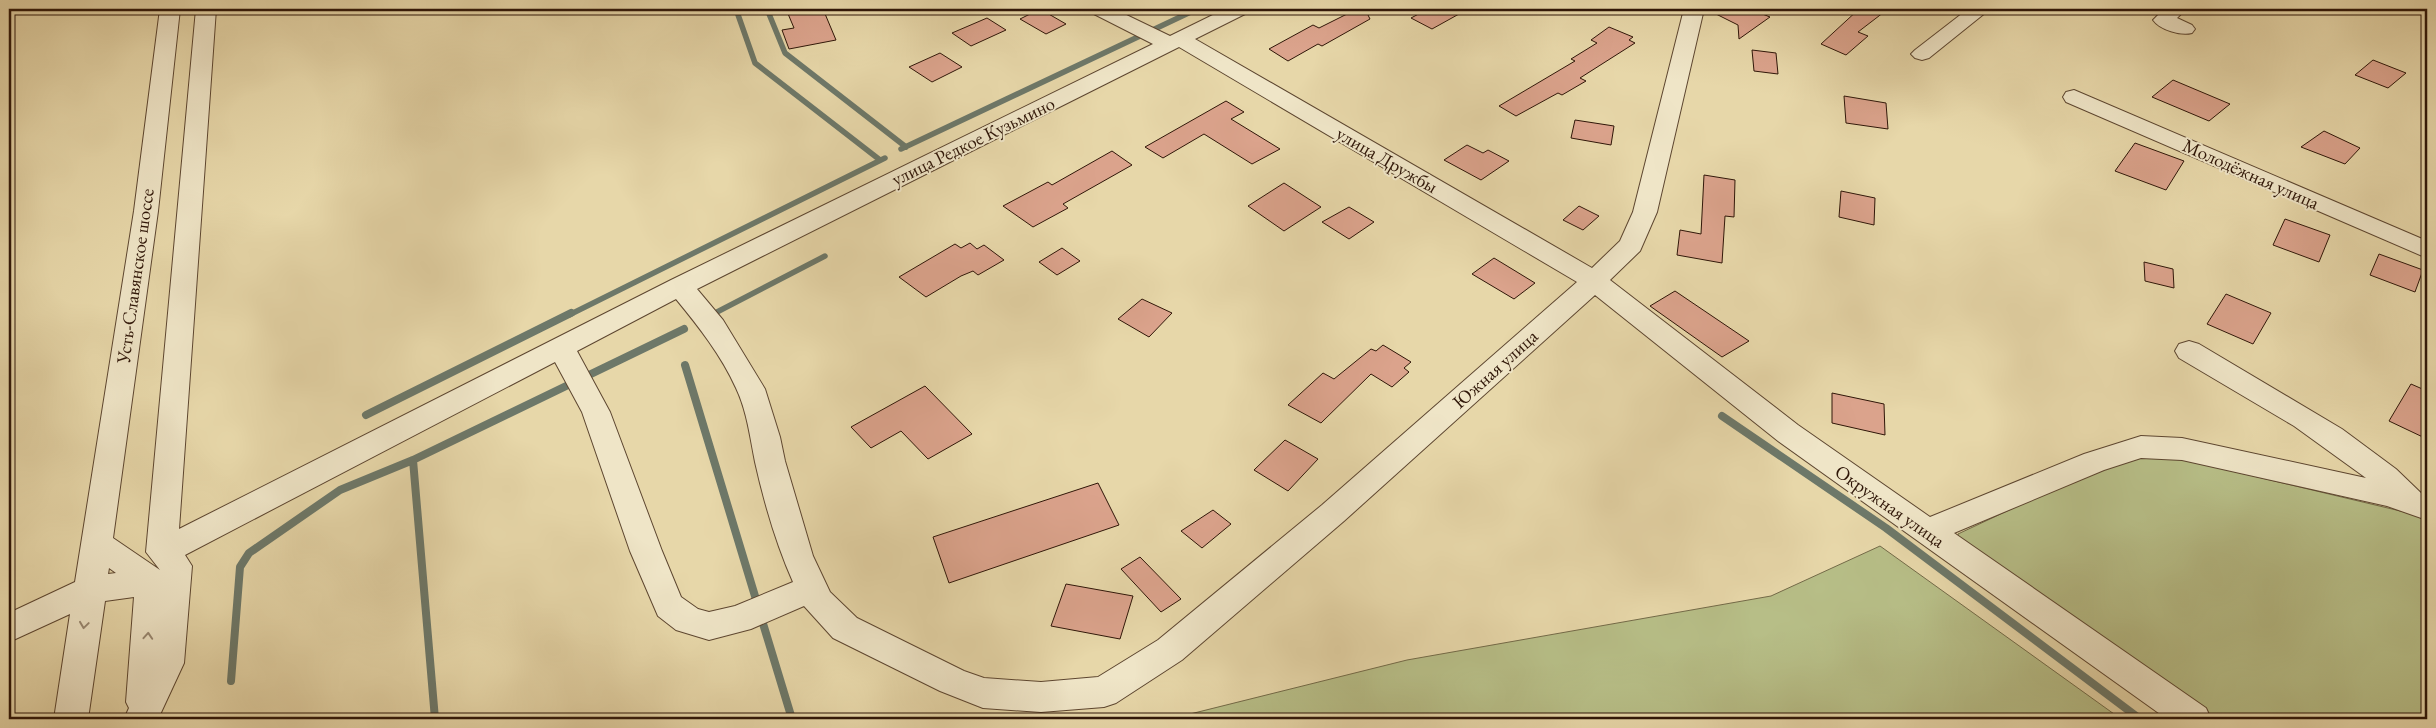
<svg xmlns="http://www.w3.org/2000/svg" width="2436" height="728" font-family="'EB Garamond',serif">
<rect width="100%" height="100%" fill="#e7d7a9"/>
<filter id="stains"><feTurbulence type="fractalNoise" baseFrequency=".004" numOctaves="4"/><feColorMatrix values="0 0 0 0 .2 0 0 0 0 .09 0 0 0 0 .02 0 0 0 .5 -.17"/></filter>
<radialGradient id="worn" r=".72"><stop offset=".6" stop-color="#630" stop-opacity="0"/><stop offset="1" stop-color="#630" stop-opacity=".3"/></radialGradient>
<path fill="#b7be87" stroke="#736a48" d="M2158 456 2182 459 2413 514 2427 519V719H2205L1978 561 1959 544 1958 534 2105 465 2120 459Z
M1880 546 2121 719H1170L1407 660 1771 596Z"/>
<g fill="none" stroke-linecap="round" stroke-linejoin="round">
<path stroke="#6d7869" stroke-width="5.5" d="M736 9 755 63 880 160
M767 9 785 53 906 147
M901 149 1197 9
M717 312 825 256
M569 315 885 158"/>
<path stroke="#6d7869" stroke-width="8" d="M685 365 758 606
M366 415 571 313
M1722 416 1886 528 2140 719
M413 460 435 719
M761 617 792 719
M231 681 240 567 249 553 340 490 413 460 684 329"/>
</g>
<path fill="#dba38c" stroke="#2f1608" d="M786 9H823L836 40 789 49 782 30 794 28Z
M1040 9 1066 24 1046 34 1020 19Z
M1357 9H1365L1370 19 1322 46 1318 44 1288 61 1269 49 1313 25 1319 28Z
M1428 9H1468L1432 29 1411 18Z
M1706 9H1750L1770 17 1739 39 1738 25Z
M1859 9H1888L1858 32 1868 36 1846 55 1821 44Z
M987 18 1006 30 971 46 952 33Z
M1609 27 1633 37 1629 40 1635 43 1580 78 1586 81 1562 95 1558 93 1516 116 1499 106 1575 61 1571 59 1597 43 1591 40Z
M1752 50 1776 53 1778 74 1754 71Z
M940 53 962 67 932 82 909 67Z
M2373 60 2406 73 2388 88 2355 75Z
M2173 80 2230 104 2209 121 2152 97Z
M1844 96 1886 103 1888 129 1846 123Z
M1226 101 1244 112 1231 119 1280 149 1252 164 1204 134 1163 158 1145 147Z
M1575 120 1614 126 1611 145 1571 138Z
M2324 131 2360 148 2345 164 2301 147Z
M2135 143 2184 161 2166 190 2115 171Z
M1467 145 1483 153 1488 150 1509 161 1481 180 1444 160Z
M1112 151 1132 165 1063 204 1068 208 1033 227 1003 206 1048 182 1052 185Z
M1704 175 1735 180 1734 217 1725 216 1722 263 1677 255 1680 230 1701 234Z
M1284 183 1321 207 1284 231 1248 206Z
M1841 191 1875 198 1874 225 1839 217Z
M1579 206 1599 216 1583 230 1563 220Z
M1349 207 1374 222 1349 239 1322 222Z
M2285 219 2330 235 2319 262 2273 245Z
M970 243 977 249 984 245 1004 260 978 275 973 271 961 276 926 297 899 277 955 244 961 248Z
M1062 248 1080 261 1057 275 1039 262Z
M2379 254 2423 270 2415 292 2370 275Z
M1494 258 1535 283 1514 299 1472 274Z
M2144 262 2173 269 2174 288 2145 281Z
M1675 291 1749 341 1722 357 1650 306Z
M2226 294 2271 313 2253 344 2207 324Z
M1142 299 1172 313 1149 337 1118 319Z
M1383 345 1411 362 1404 368 1409 372 1392 387 1371 374 1321 423 1288 405 1323 373 1334 379 1371 349 1376 351Z
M2411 384 2427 391V439L2389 421Z
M925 386 972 434 928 459 901 431 871 448 851 427Z
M1832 393 1884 404 1885 435 1832 423Z
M1285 440 1318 459 1288 491 1254 470Z
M1098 483 1119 525 949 583 933 537Z
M1213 510 1231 524 1202 548 1181 531Z
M1140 557 1181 599 1161 612 1121 569Z
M1066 584 1133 596 1120 639 1051 626Z"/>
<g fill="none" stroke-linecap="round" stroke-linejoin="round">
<defs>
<path id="minor" d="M160 9H180L158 211 113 538 160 570 146 552 196 9H216L179 529 671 280 1153 44 1092 13 1089 9H1114L1170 36 1225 9H1250L1247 13 1195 39 1592 268 1620 241 1633 212 1684 9H1704L1657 212 1640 251 1610 280 1798 425 1930 517 2084 454 2141 436 2182 438 2366 478 2294 426 2179 358 2175 351 2179 344 2189 341 2199 344 2342 429 2396 469 2422 494 2427 496V520L2387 506 2182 460 2141 458 2104 470 1954 533 2206 708 2211 719H2167L1778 441 1595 295 1344 521 1182 660 1116 703 1104 707 1041 712 983 708 940 691 833 638 804 606 751 629 709 640 676 630 658 616 630 551 582 412 555 362 185 555 192 566 184 663 158 719H126L125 717 129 708 126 702 134 597 105 601 88 719H54L70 614 9 642V613L75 582 134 211ZM1179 47 1577 282 1322 505 1158 640 1098 677 1041 682 984 678 964 671 857 618 830 592 813 556 785 461 780 437 765 389 723 320 697 289ZM676 299C699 327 721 355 736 388 747 411 750 437 755 462 764 502 776 544 793 582L735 606 709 612 698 609 681 597 662 551 610 412 577 351ZM109 568 116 573 108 574Z
M1968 9H1990L1929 58 1922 60 1915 58 1911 54 1915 50Z
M2164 9H2186L2177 18 2192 25 2195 29 2192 33C2181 36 2160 30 2153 20Z
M2074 90 2427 241V258L2066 102 2063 97 2066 92Z"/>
</defs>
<use href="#minor" stroke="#5d4630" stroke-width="2"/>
<use href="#minor" fill="#efe5c7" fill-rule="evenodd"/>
</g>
<defs><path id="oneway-chevron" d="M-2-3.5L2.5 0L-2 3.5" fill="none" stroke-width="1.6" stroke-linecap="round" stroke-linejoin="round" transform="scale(1.25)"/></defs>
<g stroke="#998871">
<use href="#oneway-chevron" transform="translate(84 625) rotate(98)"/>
<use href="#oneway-chevron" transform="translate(148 636) rotate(-86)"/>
</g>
<g text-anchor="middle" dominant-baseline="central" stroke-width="4" stroke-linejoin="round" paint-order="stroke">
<g font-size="19" fill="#2f1608" stroke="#efe5c7">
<text transform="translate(973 141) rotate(-26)">улица Редкое Кузьмино</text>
<text transform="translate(1387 160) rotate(30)">улица Дружбы</text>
<text transform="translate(2251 174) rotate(24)">Молодёжная улица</text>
<text transform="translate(135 276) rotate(-82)">Усть-Славянское шоссе</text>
<text transform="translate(1495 369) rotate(-42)">Южная улица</text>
<text transform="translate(1890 506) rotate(35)">Окружная улица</text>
</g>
</g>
<rect width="2436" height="728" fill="none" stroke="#e7d7a9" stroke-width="30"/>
<rect x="10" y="10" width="2416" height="708" fill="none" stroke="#2f1608" stroke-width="2.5"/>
<rect x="15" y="15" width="2406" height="698" fill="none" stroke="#2f1608"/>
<rect width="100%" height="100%" filter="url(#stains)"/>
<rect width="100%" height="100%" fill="url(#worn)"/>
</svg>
